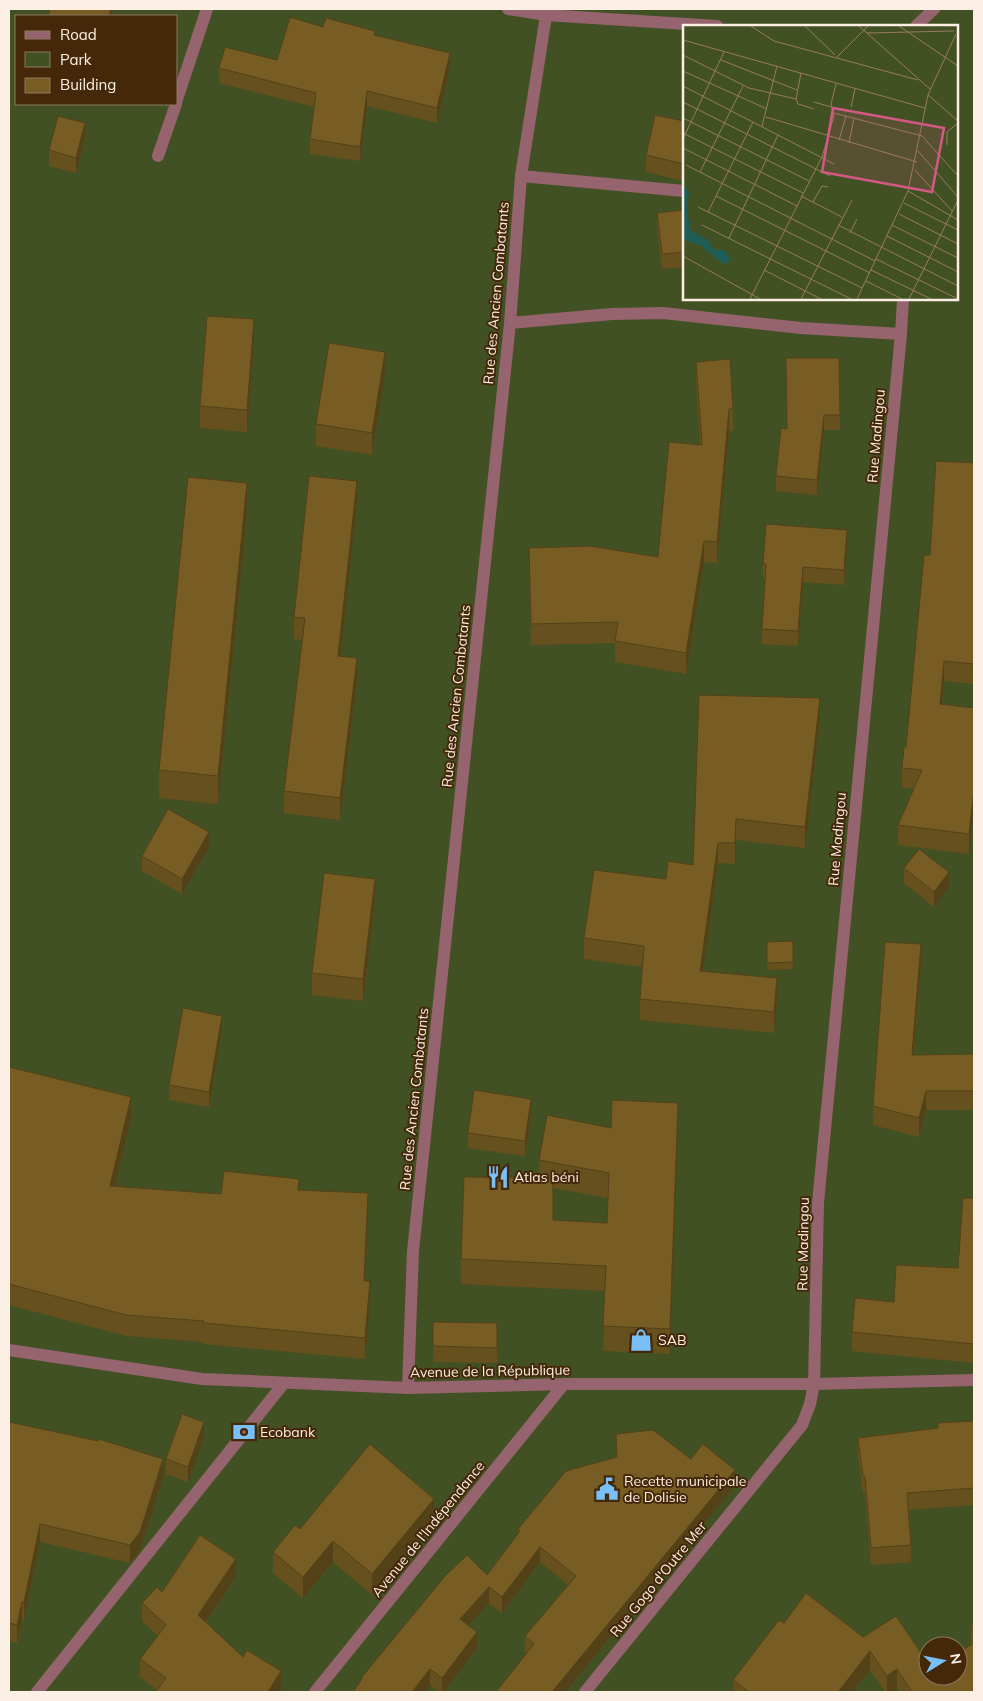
<svg xmlns="http://www.w3.org/2000/svg" width="983" height="1701" font-family="Mulish,sans-serif">
<rect width="100%" height="100%" fill="#562f00"/>
<path fill="#425123" fill-rule="evenodd" d="M9 9H974V1692H9ZM16 16H176V104H16ZM684 26H957V299H684ZM928 1646H958V1676H928Z"/>
<g fill="none" stroke-linecap="round" stroke-linejoin="round">
<path stroke="#95646f" stroke-width="12" d="M508 9 546 15 717 26
M916 26 934 9
M176 102 207 9
M158 156 176 104
M521 176 684 191
M510 323 612 314 663 313 801 328 901 334
M408 1388 413 1251 510 323 521 176 547 9
M37 1692 284 1383
M585 1692 802 1425 810 1404 814 1384 818 1203 901 334 903 299"/>
<path stroke="#95646f" stroke-width="12" d="M9 1350 202 1379 408 1388 564 1384H814L974 1380
M315 1692 564 1384"/>
</g>
<path fill="#66501e" fill-rule="evenodd" d="M323 27 375 35 450 67 437 123 367 106 360 161 310 154V139L314 107 219 83V68L277 60Z
M684 121V181L646 172V155Z
M85 138 76 173 49 166V150Z
M684 210V267L662 269 657 228V213Z
M254 341 247 432 200 428V406Z
M839 358 840 430H824L817 495 776 491V476Z
M696 362 733 409V431H729L717 563 704 562 686 674 615 662V643L531 645 529 548 658 557 700 445 696 383Z
M385 374 372 455 316 446V424Z
M974 463V684L944 681 942 704 974 708 969 854 898 845V825L914 789 902 788V768L906 747 930 555Z
M357 503 340 656 357 680 340 820 284 813V791L302 640 294 639V617Z
M247 512 218 804 159 798V770Z
M847 546 844 585 803 582 798 646 762 644V629L765 579H763V564Z
M820 719 805 848 736 840 735 864 718 863 703 971 777 999 774 1033 640 1020V999L643 967 584 959V938L666 879 693 865Z
M209 847 182 894 142 871V856Z
M904 868 949 887 934 907 904 883Z
M375 901 363 1001 312 995V973Z
M793 941V969L767 970V942Z
M921 964 914 1055 974 1054V1110H926L919 1137 873 1125V1106Z
M222 1031 209 1107 169 1100V1085Z
M9 1067 131 1118 115 1186 221 1194 299 1190 368 1215 365 1281 370 1303 365 1359 203 1344V1342L126 1336 9 1305Z
M531 1114 525 1156 468 1148V1133Z
M611 1128H678L670 1354 603 1351 605 1291 461 1284V1259L539 1178V1160ZM553 1188 608 1198 607 1223 553 1220Z
M974 1198V1363L852 1351V1332L894 1302 958 1268Z
M433 1322 497 1323V1363L433 1362Z
M974 1421V1505L908 1510 911 1545V1562L871 1565 865 1494H863L858 1455V1438L938 1428Z
M9 1422 163 1478 140 1550 130 1563 40 1542 24 1620H22L17 1643 9 1641Z
M616 1434 691 1459 735 1486 565 1692H496L526 1654 525 1652V1636L568 1585 540 1562 502 1613 489 1603 468 1625 477 1648 444 1692H439L430 1685 361 1681V1678L487 1575 518 1533V1529L616 1457Z
M204 1437 188 1482 166 1474V1459Z
M434 1520 372 1595 333 1562 303 1598 273 1573V1552L300 1529Z
M236 1577 206 1622 243 1657 281 1689 279 1692H156L157 1690 140 1677V1659L158 1636 142 1621V1603L162 1592Z
M974 1622V1692H900L897 1688 891 1692H885L870 1670 852 1692H733V1680L784 1623 863 1637 928 1676 971 1645V1625Z"/>
<path fill="#534118" d="M111 9H113L112 16H109Z
M450 53V67L437 123V108Z
M367 91V106L360 161V147Z
M85 123V138L76 173V158Z
M254 319V341L247 432V410Z
M385 352V374L372 455V433Z
M729 409V431L717 563V542Z
M824 415V430L817 495V480Z
M357 481V503L338 678V656Z
M247 483V512L218 804V776Z
M847 530V546L844 585V570Z
M704 541V562L686 674V653Z
M803 567V582L798 646V631Z
M357 658V680L340 820V798Z
M944 661V681L940 724V704Z
M820 698V719L805 848V827Z
M974 789V809L969 854V834Z
M736 819V840L735 864V843Z
M209 832V847L182 894V879Z
M718 843V863L700 992V971Z
M949 872V887L934 907V892Z
M375 879V901L363 1001V979Z
M921 944V964L912 1074V1055Z
M777 978V999L774 1033V1012Z
M222 1016V1031L209 1107V1092Z
M926 1091V1110L919 1137V1118Z
M131 1097V1118L110 1207V1186Z
M531 1099V1114L525 1156V1141Z
M678 1103V1128L670 1354V1329Z
M368 1193V1215L364 1302V1281Z
M370 1281V1303L365 1359V1338Z
M204 1422V1437L188 1482V1467Z
M163 1459V1478L140 1550 130 1563V1545Z
M735 1470V1486L565 1692H552Z
M434 1499V1520L372 1595V1574Z
M40 1524V1542L24 1620V1602Z
M333 1541V1562L303 1598V1577Z
M540 1547V1562L502 1613V1597Z
M236 1559V1577L198 1633V1615Z
M489 1587V1603L460 1635V1619Z
M22 1602V1620L17 1643V1625Z
M477 1632V1648L444 1692H442V1678Z
M870 1651V1670L852 1692H838Z
M430 1669V1685L425 1692H412Z
M897 1669V1688L891 1692H887V1676Z
M281 1671V1689L279 1692H268Z"/>
<path fill="#775d23" stroke="#534118" d="M50 9H111L109 16H48Z
M290 17 323 27 326 18 375 31 374 35 450 53 437 108 367 91 360 147 310 139 316 93 219 68 225 47 277 60Z
M655 115 684 121V164L646 155Z
M58 116 85 123 76 158 49 150Z
M684 210V252L662 254 657 213Z
M207 316 254 319 247 410 200 406Z
M329 343 385 352 372 433 316 424Z
M786 358H839L840 415H824L817 480 776 476 781 428 787 429Z
M730 359 733 409H729L717 542 704 541 686 653 615 641 618 622 531 624 529 548 590 546 658 557 669 442 702 445 696 362Z
M936 461 974 463V664L944 661 940 704 974 708V789L969 834 898 825 922 770 902 768 904 747H906L924 555H930Z
M309 476 357 481 338 656 357 658 340 798 284 791 305 618 294 617Z
M188 477 247 483 218 776 159 770Z
M766 524 847 530 844 570 803 567 798 631 762 629 766 564H763Z
M699 695 820 698 805 827 736 819 735 843H718L700 971 777 978 774 1012 640 999 644 946 584 938 594 870 666 879 668 861 693 865Z
M168 809 209 832 182 879 142 856Z
M919 849 949 872 934 892 904 868Z
M324 873 375 879 363 979 312 973Z
M793 941V962L767 963V942Z
M885 942 921 944 912 1055 974 1054V1091H926L919 1118 873 1106Z
M183 1008 222 1016 209 1092 169 1085Z
M9 1067 131 1097 110 1186 221 1194 224 1171 299 1179 298 1190 368 1193 364 1281H370L365 1338 203 1323 204 1321 126 1315 9 1284Z
M474 1090 531 1099 525 1141 468 1133Z
M612 1100 678 1103 670 1329 603 1326 606 1266 461 1259 464 1177 553 1178V1220L607 1223 609 1173 539 1160 547 1115 611 1128Z
M963 1198H974V1344L852 1332 855 1298 894 1302 896 1265 958 1268Z
M433 1322 497 1323V1348L433 1346Z
M182 1414 204 1422 188 1467 166 1459Z
M974 1421V1488L907 1493 911 1545 871 1548 865 1477H863L858 1438 938 1428V1423Z
M9 1422 98 1441 99 1439 163 1459 140 1532 130 1545 40 1524 24 1602H22L17 1625 9 1623Z
M653 1430 691 1459 703 1444 735 1470 552 1692H496L534 1644 525 1636 576 1576 540 1547 502 1597 489 1587 460 1619 477 1632 442 1678 430 1669 412 1692H353L362 1679 361 1678 446 1575 467 1555 487 1575 520 1531 518 1529 566 1471 617 1457 616 1434Z
M370 1444 434 1499 372 1574 333 1541 303 1577 273 1552 295 1525 300 1529Z
M200 1535 236 1559 198 1615 243 1657 247 1650 281 1671 268 1692H156L166 1678 140 1659 166 1625 142 1603 157 1587 162 1592Z
M806 1593 863 1637 896 1616 928 1663V1676H958V1653L974 1643V1692H912L897 1669 887 1676 870 1651 838 1692H749L733 1680 779 1620 784 1623Z
M974 1622V1630L971 1625Z"/>
<defs>
<symbol id="restaurant-bare" viewBox="-9 -9 18 18"><path d="M-5-6h1v4h1v-4h1v4h1v-4h1v5L-1.5 .5V6h-2V.5L-5-1ZM5-6V6H3V1.5H1.5Q1.5-4 5-6Z" fill="#79bff8" stroke="#452809" stroke-width="2.5" paint-order="stroke"/></symbol>
<symbol id="shop-bare" viewBox="-9 -9 18 18"><path d="M-5-2.5h2.3a2.7 3.5 0 0 1 5.4 0H5L5.5 6h-11ZM-1.5-2.5h3a1.5 2.3 0 0 0-3 0Z" fill="#79bff8" stroke="#452809" stroke-width="2.5" paint-order="stroke"/></symbol>
<symbol id="bank-bare" viewBox="-9 -9 18 18"><path d="M-6-4H6V4H-6ZM0-2.3a2.3 2.3 0 1 0 0 4.6a2.3 2.3 0 1 0 0-4.6Z" fill="#79bff8" stroke="#452809" stroke-width="2.5" paint-order="stroke"/></symbol>
<symbol id="civic-bare" viewBox="-9 -9 18 18"><path d="M-.6-6.5H3V-4.5H.6V-3L4-1V1h2V6H-6V1h2V-1L-.6-3ZM-1.2 2.5V6h2.4V2.5Z" fill="#79bff8" stroke="#452809" stroke-width="2.5" paint-order="stroke"/></symbol>
</defs>
<g fill-rule="evenodd">
<use href="#restaurant-bare" x="482" y="1161" width="32" height="32"/>
<use href="#shop-bare" x="625" y="1324" width="32" height="32"/>
<use href="#bank-bare" x="228" y="1416" width="32" height="32"/>
<use href="#civic-bare" x="591" y="1473" width="32" height="32"/>
</g>
<g text-anchor="middle" dominant-baseline="central" stroke-width="4" stroke-linejoin="round" paint-order="stroke">
<g font-size="14" fill="#fcefe4" stroke="#452809">
<text transform="translate(496 293) rotate(-85)">Rue des Ancien Combatants</text>
<text transform="translate(876 436) rotate(-85)">Rue Madingou</text>
<text transform="translate(456 696) rotate(-84)">Rue des Ancien Combatants</text>
<text transform="translate(837 839) rotate(-85)">Rue Madingou</text>
<text transform="translate(414 1099) rotate(-84)">Rue des Ancien Combatants</text>
<text transform="translate(803 1244) rotate(-89)">Rue Madingou</text>
<text transform="translate(490 1371) rotate(-1)">Avenue de la République</text>
<text transform="translate(428 1529) rotate(-51)">Avenue de l'Indépendance</text>
<text transform="translate(658 1579) rotate(-51)">Rue Gogo d'Outre Mer</text>
</g>
<g font-size="14" fill="#fcefe4" stroke="#452809" text-anchor="start">
<text x="514" y="1177">Atlas béni</text>
<text x="658" y="1340">SAB</text>
<text x="260" y="1432">Ecobank</text>
<text x="624" y="1481">Recette municipale<tspan x="624" dy="16">de Dolisie</tspan></text>
</g>
</g>
<g transform="translate(683 25)">
<rect width="275" height="275" fill="#562f00"/>
<path d="M0 1H275V274H0Z" fill="#425123"/>
<path d="M0 160 6 166 4 183 7 205 24 215 30 224 41 225 48 234 41 240 18 221 0 214Z" fill="#1e5e57"/>
<path fill="none" stroke="#987c5b" stroke-width="1" d="M68 1 91 16 235 55M122 1 152 30M176 1 247 64M216 1 275 41M184 8 271 6M273 9 245 70 275 96M0 15 242 83M0 30 66 63 113 74 118 48M154 32 185 1M38 35 114 65M0 46 84 84M0 61 151 139M113 74 115 79 131 84M0 77 147 151M131 77 148 82M168 82 172 64M151 88 239 111 275 151M83 92 234 137M0 93 126 156M79 101 94 41M0 108 120 168M0 114 41 27M156 115 163 91M166 118 171 93M264 120V107L275 98M0 123 114 181M235 126 275 172M3 140 192 236M232 145 269 186M17 147 60 61M225 166 275 195M33 171 187 248M118 171 159 192M130 177 139 161 145 162M221 178 275 205M15 182 179 263M25 187 70 97M216 189 275 219M19 200 168 274M155 200 275 261M209 200 275 233M167 208 174 194M204 211 275 247M46 213 95 110M0 231 77 274M193 234 275 274M81 245 138 274M188 245 248 274M183 256 219 274M67 274 139 132 151 91 148 79 153 59M118 274 169 175M174 274 225 166 245 70M226 274 275 175"/>
<path fill="#d35884" fill-opacity="0.15" stroke="#d35884" stroke-width="2.5" d="M150 83 261 103 249 167 139 147Z"/>
<rect width="275" height="275" fill="none" stroke="#fcefe4" stroke-width="2.5"/>
</g>
<rect width="983" height="1701" fill="none" stroke="#fcefe4" stroke-width="20"/>
<rect x="15" y="15" width="162" height="90" fill="#452809" stroke="#8e7861"/>
<rect x="25" y="31" width="25" height="8" fill="#95646f" stroke="#8e7861"/>
<text x="60" y="40" font-size="15" fill="#fcefe4">Road</text>
<rect x="25" y="52" width="25" height="15" fill="#425123" stroke="#8e7861"/>
<text x="60" y="65" font-size="15" fill="#fcefe4">Park</text>
<rect x="25" y="78" width="25" height="15" fill="#775d23" stroke="#8e7861"/>
<text x="60" y="90" font-size="15" fill="#fcefe4">Building</text>
<g transform="translate(943 1661) rotate(80)"><circle r="24" fill="#452809" stroke="#8e7861"/>
<path d="M0-4L9 19L0 12L-9 19Z" fill="#79bff8"/>
<text y="-8" font-size="14" font-weight="bold" text-anchor="middle" fill="#fcefe4">N</text>
</g>
</svg>
